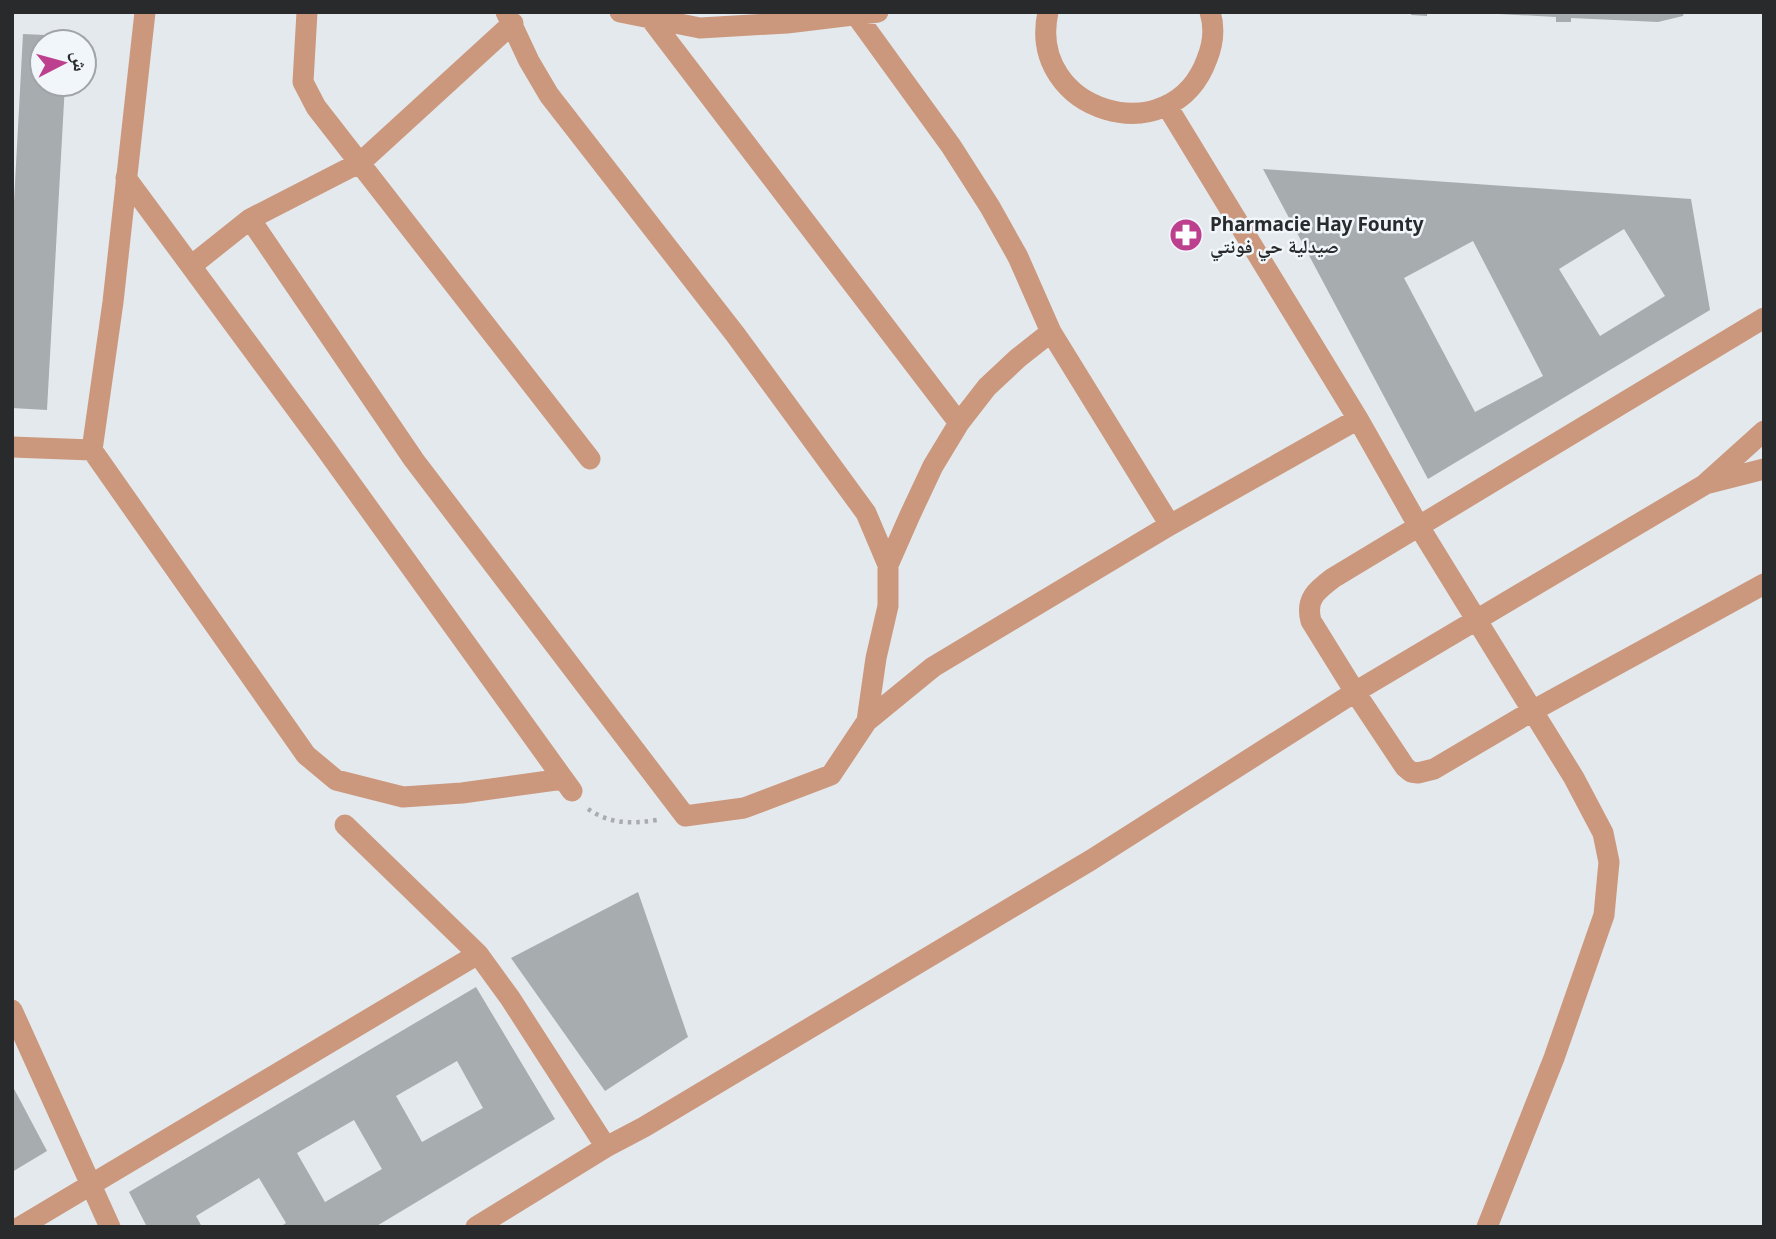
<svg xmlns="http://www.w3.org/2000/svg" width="1776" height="1239" font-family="'Noto Sans','Noto Naskh Arabic',sans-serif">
<rect width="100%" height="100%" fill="#e4e9ed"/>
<path fill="#a7acaf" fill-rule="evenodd" d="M1411 12H1427V16L1411 15Z
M1498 12H1684L1683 16 1658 22 1571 18V22H1556V17L1498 14Z
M23 34 68 36 67 42H42V84H65L47 410 12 408V239Z
M1263 169 1691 199 1710 310 1428 479ZM1624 229 1665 296 1600 336 1559 269ZM1473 241 1543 376 1475 412 1404 278Z
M638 892 688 1037 605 1091 511 958Z
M476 987 555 1119 375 1227H280L286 1223 259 1178 196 1216 202 1227H147L129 1192ZM457 1061 483 1108 422 1142 396 1096ZM354 1120 382 1169 325 1202 297 1153Z
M12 1085 47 1151 12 1172Z"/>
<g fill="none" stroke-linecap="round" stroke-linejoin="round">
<path stroke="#a8acb0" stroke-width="4.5" stroke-dasharray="3.5 5" stroke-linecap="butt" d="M588 809C610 824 631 824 657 820"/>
<path stroke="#cb987d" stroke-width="21" d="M307 12 303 82 316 107 590 459
M506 12 529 61 549 95 735 334 866 513 888 565
M620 12 700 28 787 23 878 12
M1048 12C1026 112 1172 156 1207 59 1213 44 1215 28 1210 12
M856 15 951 146 990 207 1018 257 1051 332 1170 525
M650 18 959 423
M1167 106 1358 419 1418 525 1574 778 1603 833 1609 862 1604 915 1554 1058 1487 1227
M126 178 323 445 572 791
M250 219 414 460 685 816 744 808 831 775 867 721 933 667 1170 525 1358 419
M191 266 250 219 361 162 513 23
M1764 318 1333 578C1317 590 1305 599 1311 621L1355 692 1405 767 1411 772 1418 773 1434 769 1534 710 1764 584
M12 447 92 450 113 302 145 12
M92 450 306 755 336 780 403 797 462 793 563 779
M1709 483 1764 469
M867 721 876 658 888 606V565L910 515 933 466 959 423 987 387 1018 358 1051 332
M345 825 478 954 510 998 606 1147
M12 1010 110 1227
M20 1227 478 954
M476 1227 606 1147 644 1127 1091 860 1355 692 1704 485 1764 431"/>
</g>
<defs>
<symbol id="pharmacy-disc" viewBox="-11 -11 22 22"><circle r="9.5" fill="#bd408f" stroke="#f1f6fa"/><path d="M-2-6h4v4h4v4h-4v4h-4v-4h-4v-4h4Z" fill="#fff"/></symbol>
</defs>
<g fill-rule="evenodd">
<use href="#pharmacy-disc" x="1167" y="216" width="38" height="38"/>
</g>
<g text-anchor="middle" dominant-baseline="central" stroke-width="5" stroke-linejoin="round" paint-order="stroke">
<g font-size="19" font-weight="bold" fill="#282a2c" stroke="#f1f6fa" text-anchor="start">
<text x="1210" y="224">Pharmacie Hay Founty<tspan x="1210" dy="22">صيدلية حي فونتي</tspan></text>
</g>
</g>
<rect width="1776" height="1239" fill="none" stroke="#282a2c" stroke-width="28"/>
<g transform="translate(63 63) rotate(84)"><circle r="33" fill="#f1f6fa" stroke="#a1a4a8" stroke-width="2"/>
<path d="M0-5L12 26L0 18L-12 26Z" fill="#bd408f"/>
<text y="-10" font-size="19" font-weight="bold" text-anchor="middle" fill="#282a2c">ش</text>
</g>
</svg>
